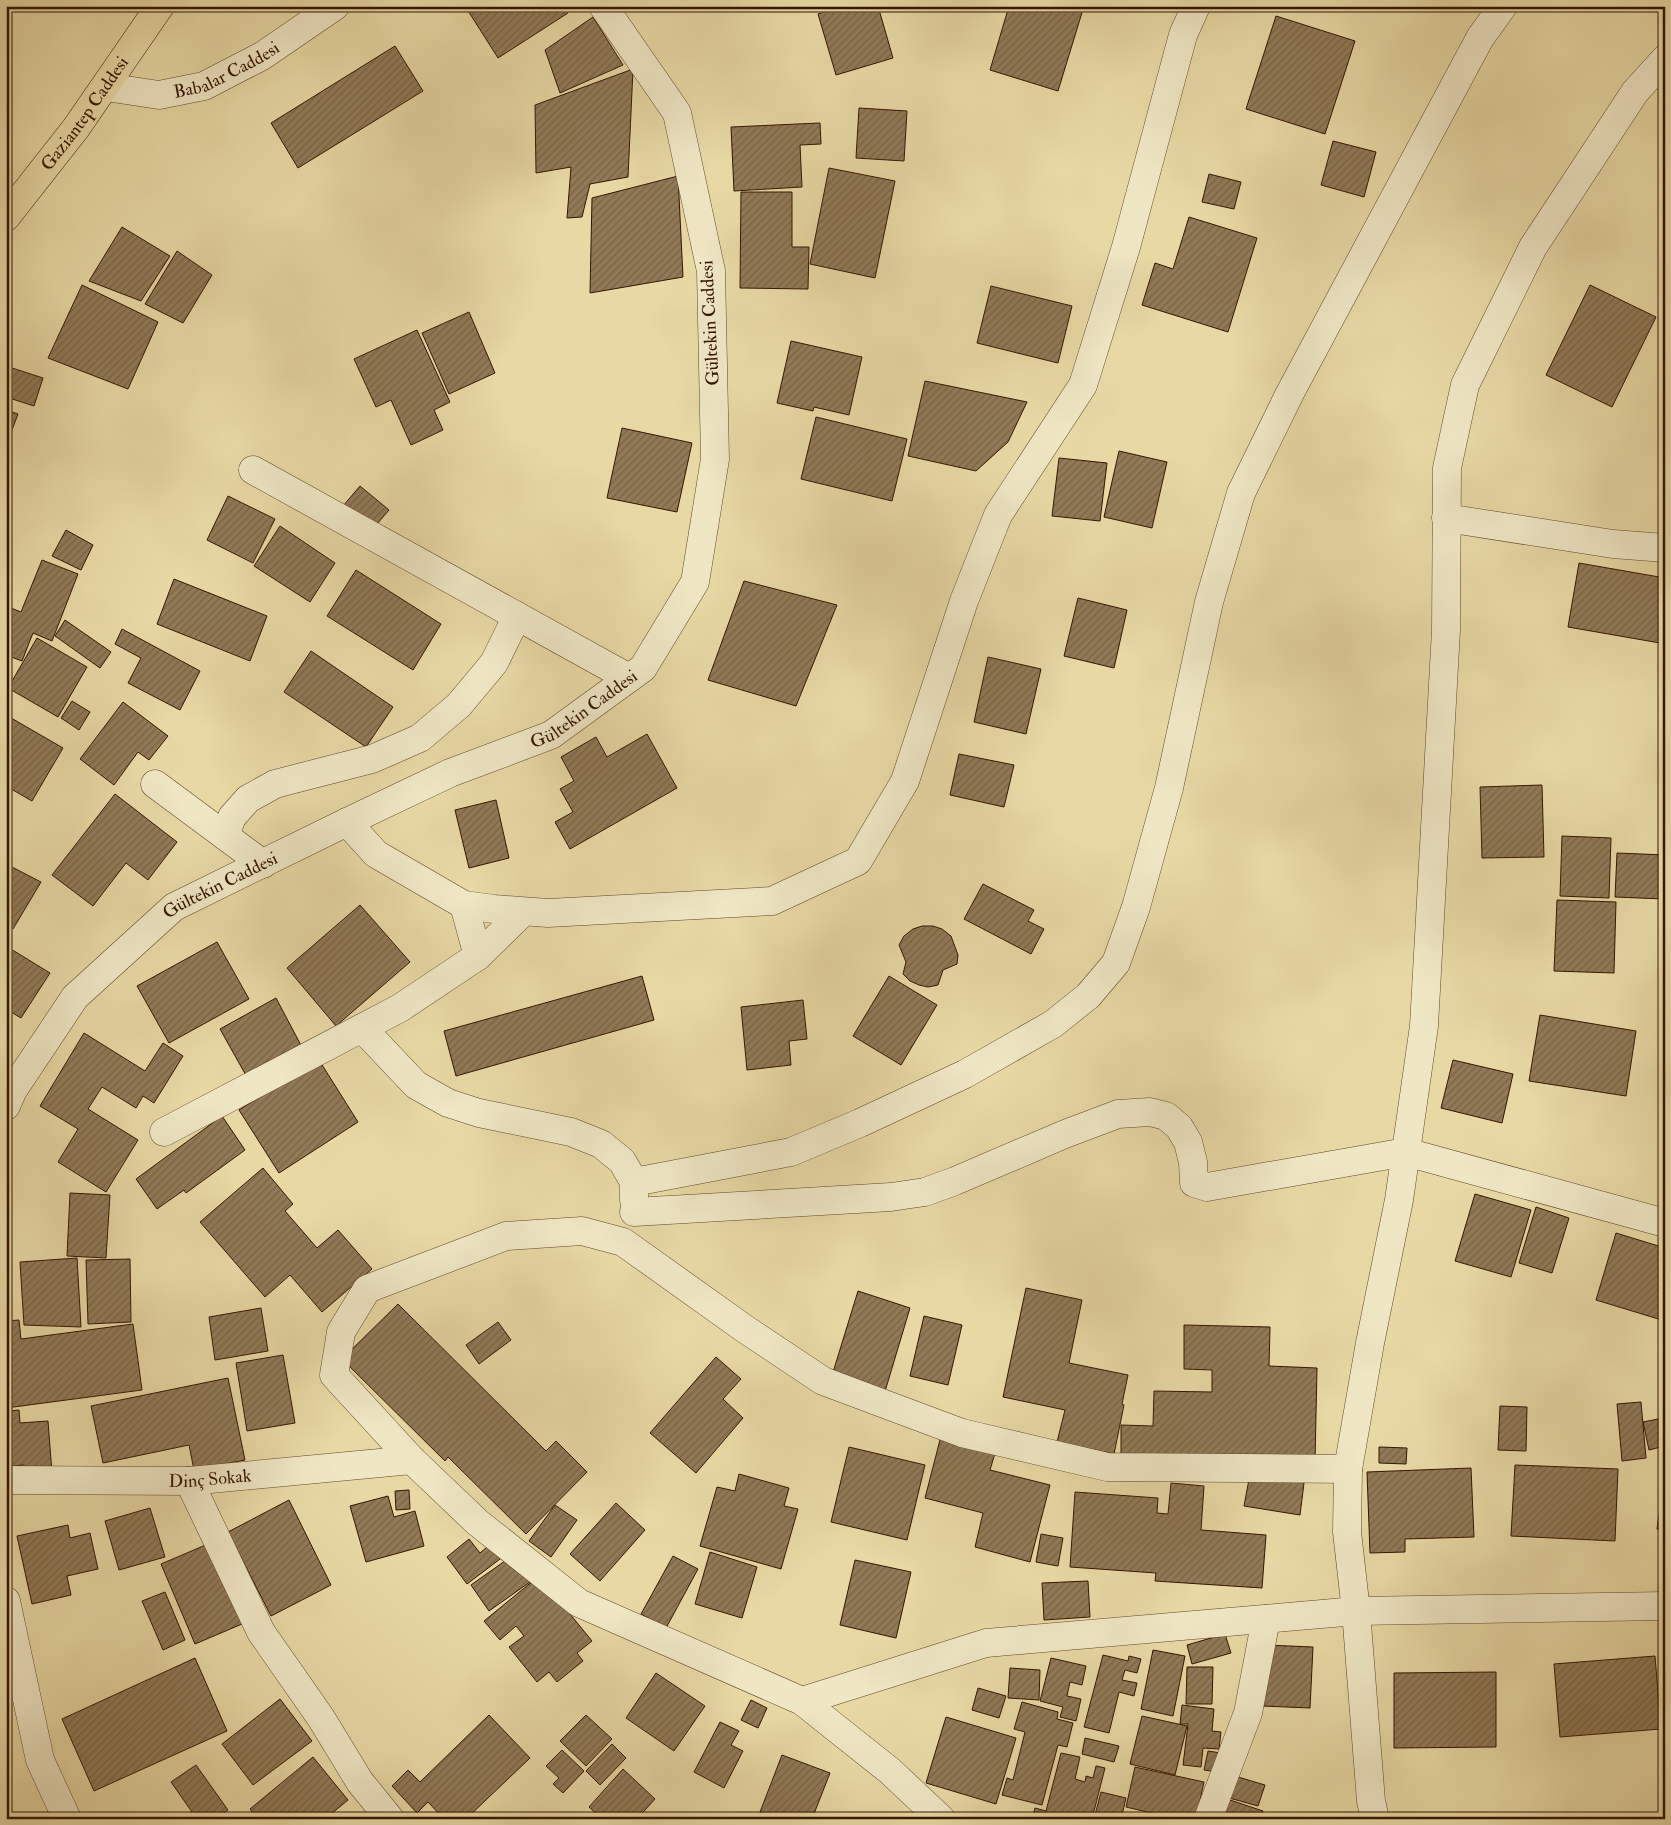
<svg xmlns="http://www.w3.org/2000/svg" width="1671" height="1825" viewBox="0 0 1671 1825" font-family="'IM FELL Double Pica',serif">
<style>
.building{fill:url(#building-hatch);stroke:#341503}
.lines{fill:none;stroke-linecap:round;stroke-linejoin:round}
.minor-casing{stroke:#61462b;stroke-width:29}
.major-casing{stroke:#341503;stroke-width:29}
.minor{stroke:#efe6c4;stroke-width:28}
.major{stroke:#e7d8a4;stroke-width:28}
.labels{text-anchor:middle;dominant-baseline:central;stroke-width:4.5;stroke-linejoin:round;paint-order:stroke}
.street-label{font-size:18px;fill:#341503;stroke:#efe6c4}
</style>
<defs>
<pattern id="building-hatch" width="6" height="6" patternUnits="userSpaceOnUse" patternTransform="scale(1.25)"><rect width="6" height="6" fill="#917a57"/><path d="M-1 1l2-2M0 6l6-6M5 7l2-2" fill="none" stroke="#776346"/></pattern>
</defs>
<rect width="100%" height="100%" fill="#e7d8a4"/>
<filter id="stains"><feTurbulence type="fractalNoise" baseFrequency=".004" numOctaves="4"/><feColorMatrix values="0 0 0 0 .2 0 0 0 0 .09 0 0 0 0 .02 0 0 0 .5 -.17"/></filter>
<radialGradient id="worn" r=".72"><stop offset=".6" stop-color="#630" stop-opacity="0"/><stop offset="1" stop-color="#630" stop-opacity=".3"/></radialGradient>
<g class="building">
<polygon points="465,6 564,6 568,13 498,58"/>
<polygon points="842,6 878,6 893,58 836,75 818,14"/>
<polygon points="1009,6 1084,6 1058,91 990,70"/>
<polygon points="1276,16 1355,41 1325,134 1246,109"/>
<polygon points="593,17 623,65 560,93 545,50"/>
<polygon points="395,46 423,91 298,168 271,123"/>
<polygon points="633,69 628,177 590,184 582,217 567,218 571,167 536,173 535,105"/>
<polygon points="859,108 907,111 904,161 856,158"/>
<polygon points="820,123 821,144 800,145 802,187 734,191 731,127"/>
<polygon points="1333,141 1376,152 1364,197 1321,185"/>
<polygon points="829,168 895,181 875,278 810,264"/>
<polygon points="1209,174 1241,182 1234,209 1202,202"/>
<polygon points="678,176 683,277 590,293 592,198"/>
<polygon points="741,192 792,192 792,247 809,247 808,289 740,288"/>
<polygon points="1189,217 1257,238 1228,332 1142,305 1155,263 1173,269"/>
<polygon points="122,227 170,256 141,301 89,281"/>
<polygon points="177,251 212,275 183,323 145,304"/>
<polygon points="82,285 158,322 128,389 48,358"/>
<polygon points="1590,285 1656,317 1612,407 1546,375"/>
<polygon points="991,286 1072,306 1058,363 977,343"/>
<polygon points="469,312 495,373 449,394 422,333"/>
<polygon points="417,330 450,402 434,410 443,430 411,445 391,400 376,407 354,359"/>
<polygon points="791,341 862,357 849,415 814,407 813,411 777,403"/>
<polygon points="6,366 43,378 34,406 6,397"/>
<polygon points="925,381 1027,402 1008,442 976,471 908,456"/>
<polygon points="6,410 18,414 6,446"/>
<polygon points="816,417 907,439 892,501 801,479"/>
<polygon points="622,428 692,443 677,512 607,498"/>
<polygon points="1119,451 1167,462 1152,528 1104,517"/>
<polygon points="1059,458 1107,463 1100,521 1052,516"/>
<polygon points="360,486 389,510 371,531 343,506"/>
<polygon points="228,496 275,519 253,563 207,540"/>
<polygon points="280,526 335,563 310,602 254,566"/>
<polygon points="66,530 93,545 81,570 52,556"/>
<polygon points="42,560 78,574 52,641 33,633 22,661 6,655 6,619 11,608 21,612"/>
<polygon points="1579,563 1665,578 1665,616 1660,643 1568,627"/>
<polygon points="356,570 441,624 413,670 327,616"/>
<polygon points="174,579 267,616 250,661 157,624"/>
<polygon points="744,581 837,605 796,706 708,680"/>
<polygon points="1078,598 1127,610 1114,668 1064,656"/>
<polygon points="65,620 111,652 100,668 55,636"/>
<polygon points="122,629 200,671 180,710 128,683 141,658 115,644"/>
<polygon points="37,638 87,667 58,717 8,688"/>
<polygon points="311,651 393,707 366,747 284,692"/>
<polygon points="988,657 1041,669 1026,734 974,722"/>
<polygon points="72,701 90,712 79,730 61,718"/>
<polygon points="123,702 168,736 149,760 138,752 114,785 80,759"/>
<polygon points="6,715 63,748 32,801 6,786"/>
<polygon points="647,734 677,788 570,849 555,822 573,812 560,789 574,781 561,757 596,737 607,757"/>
<polygon points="959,754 1014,765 1004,807 950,795"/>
<polygon points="1542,785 1544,857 1482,858 1480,787"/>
<polygon points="115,794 177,842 148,880 126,863 93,906 52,875"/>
<polygon points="496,800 509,858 469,868 455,810"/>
<polygon points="1562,836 1611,838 1609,898 1560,896"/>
<polygon points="1617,853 1665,855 1664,899 1615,897"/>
<polygon points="10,866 41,882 13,929 6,925 6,873"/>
<polygon points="983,884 1034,910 1028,921 1044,929 1031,954 964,919"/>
<polygon points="1557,900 1616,902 1614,973 1554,971"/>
<polygon points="360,905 410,962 336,1026 287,968"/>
<polygon points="922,926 933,926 942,929 951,936 958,955 957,964 943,970 938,985 928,987 919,985 910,981 903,974 906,962 899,945 904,936 913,929"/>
<polygon points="217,942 249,999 169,1043 137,986"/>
<polygon points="6,946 50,973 21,1018 6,1009"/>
<polygon points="642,976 654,1020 456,1076 444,1031"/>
<polygon points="889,976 937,1005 901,1065 853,1036"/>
<polygon points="276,998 303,1049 248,1079 220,1029"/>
<polygon points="803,1000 807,1039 789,1041 791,1065 747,1070 741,1007"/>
<polygon points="1540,1015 1636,1031 1626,1096 1529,1081"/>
<polygon points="84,1033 145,1071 163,1043 183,1056 154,1103 143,1096 136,1108 102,1087 88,1109 138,1140 106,1192 58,1162 78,1129 40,1106"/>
<polygon points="319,1060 358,1122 279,1173 239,1110"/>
<polygon points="1453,1060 1513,1074 1502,1123 1441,1108"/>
<polygon points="222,1116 245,1150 186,1193 184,1190 157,1209 136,1179"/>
<polygon points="263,1168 293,1204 285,1211 317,1248 338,1230 372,1269 322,1312 290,1275 265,1297 200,1222"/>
<polygon points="70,1193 110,1195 106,1258 67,1256"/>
<polygon points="1475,1194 1531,1210 1511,1277 1455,1261"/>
<polygon points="1536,1207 1569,1218 1552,1273 1519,1263"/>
<polygon points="1616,1233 1665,1248 1665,1321 1596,1300"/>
<polygon points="77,1258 81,1327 24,1325 20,1262"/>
<polygon points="130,1259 131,1322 88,1324 86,1260"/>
<polygon points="1026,1288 1082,1300 1069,1363 1128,1375 1122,1404 1124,1405 1114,1454 1057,1442 1065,1410 1003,1397"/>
<polygon points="858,1291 910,1308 883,1398 830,1382"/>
<polygon points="398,1304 546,1451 556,1441 587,1472 526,1534 448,1457 445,1461 342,1359"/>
<polygon points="261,1308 268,1351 215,1360 209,1317"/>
<polygon points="924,1316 962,1325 948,1385 910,1376"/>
<polygon points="19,1320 21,1339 133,1324 142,1390 6,1408 6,1321"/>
<polygon points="498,1322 511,1340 479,1364 466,1345"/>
<polygon points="1184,1325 1270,1327 1269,1366 1317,1368 1315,1461 1121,1457 1121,1425 1153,1426 1154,1391 1212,1392 1212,1370 1184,1369"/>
<polygon points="283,1355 295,1423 247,1431 236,1363"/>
<polygon points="716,1357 741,1379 723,1399 743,1418 696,1473 650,1433"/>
<polygon points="228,1378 245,1460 194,1470 189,1445 103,1463 91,1406"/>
<polygon points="1641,1402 1646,1458 1622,1461 1617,1404"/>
<polygon points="1500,1406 1527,1407 1526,1451 1498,1450"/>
<polygon points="19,1410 20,1423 48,1421 52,1473 25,1475 24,1465 6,1467 6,1411"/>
<polygon points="1663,1418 1665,1446 1649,1450 1643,1422"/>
<polygon points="941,1436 996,1450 990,1470 1050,1485 1030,1562 975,1547 983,1513 925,1498"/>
<polygon points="849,1447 925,1465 907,1540 831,1522"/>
<polygon points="1379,1447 1407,1448 1406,1464 1379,1463"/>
<polygon points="1515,1465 1618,1469 1615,1541 1511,1536"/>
<polygon points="1471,1468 1474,1537 1405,1539 1405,1552 1370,1553 1367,1472"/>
<polygon points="1665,1473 1665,1530 1657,1529"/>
<polygon points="739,1474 789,1488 784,1506 798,1509 781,1569 700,1546 717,1487 735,1491"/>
<polygon points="1250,1474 1304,1483 1300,1515 1244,1506"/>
<polygon points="1171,1483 1204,1486 1201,1530 1266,1535 1262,1588 1155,1581 1156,1573 1070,1567 1075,1492 1158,1498 1157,1513 1168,1514"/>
<polygon points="409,1490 410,1509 396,1510 395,1491"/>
<polygon points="388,1496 394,1517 415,1511 424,1546 366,1562 350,1506"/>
<polygon points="289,1500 331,1585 271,1616 228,1532"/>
<polygon points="616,1503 645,1530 600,1581 570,1554"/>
<polygon points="555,1505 577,1520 551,1557 529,1541"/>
<polygon points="150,1508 165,1557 119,1570 105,1521"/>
<polygon points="68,1525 70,1538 90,1533 98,1569 67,1576 71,1595 32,1604 17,1536"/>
<polygon points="1041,1534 1063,1538 1058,1566 1036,1562"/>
<polygon points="469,1539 480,1553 493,1542 504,1556 467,1584 447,1557"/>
<polygon points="208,1544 242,1624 195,1644 161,1564"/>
<polygon points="710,1552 757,1567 742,1618 695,1604"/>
<polygon points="512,1556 530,1582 489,1611 471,1585"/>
<polygon points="673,1556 698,1569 666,1628 641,1614"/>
<polygon points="855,1560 911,1572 896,1638 840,1625"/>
<polygon points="539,1576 592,1641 577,1653 583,1661 557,1682 549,1672 537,1682 509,1647 524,1636 516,1626 500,1640 484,1621"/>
<polygon points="1088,1581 1090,1617 1044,1620 1042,1583"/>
<polygon points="165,1592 185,1640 163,1650 142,1601"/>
<polygon points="1225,1634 1231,1653 1192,1664 1187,1645"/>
<polygon points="1265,1645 1313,1647 1310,1708 1262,1706"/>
<polygon points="1153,1650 1185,1656 1173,1716 1141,1709"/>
<polygon points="1103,1655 1128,1661 1129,1656 1141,1659 1137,1673 1125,1670 1122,1680 1137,1683 1134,1696 1119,1692 1109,1733 1084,1727"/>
<polygon points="1655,1656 1661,1729 1560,1737 1554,1664"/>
<polygon points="195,1658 227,1731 94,1791 62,1719"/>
<polygon points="1051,1658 1086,1666 1082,1685 1070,1682 1067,1696 1081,1699 1076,1721 1060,1717 1063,1707 1040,1701"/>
<polygon points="1187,1667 1213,1667 1212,1704 1186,1704"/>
<polygon points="1010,1668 1040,1670 1039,1700 1008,1698"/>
<polygon points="1496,1672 1496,1747 1394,1748 1394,1673"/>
<polygon points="656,1673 705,1706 674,1751 626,1718"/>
<polygon points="978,1688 1006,1696 999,1718 972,1710"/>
<polygon points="280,1699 312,1741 253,1785 222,1744"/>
<polygon points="751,1700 767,1708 758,1728 741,1720"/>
<polygon points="1022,1702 1058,1712 1057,1719 1073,1723 1067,1747 1058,1745 1042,1805 1002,1795 1007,1778 1013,1780 1025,1732 1014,1729"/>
<polygon points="1182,1705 1214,1709 1212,1731 1221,1732 1219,1749 1203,1748 1201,1767 1183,1765 1188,1724 1180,1724"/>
<polygon points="489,1715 530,1758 466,1819 444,1819 428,1802 417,1813 392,1786 408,1770 420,1782"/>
<polygon points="586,1715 612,1739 586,1766 560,1741"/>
<polygon points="1142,1716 1187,1726 1175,1775 1130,1764"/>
<polygon points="946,1717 1016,1738 996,1804 926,1783"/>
<polygon points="720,1722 739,1731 731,1745 743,1751 724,1788 694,1772"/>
<polygon points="1085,1738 1119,1746 1114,1762 1082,1754"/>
<polygon points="612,1744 626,1758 600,1785 586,1771"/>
<polygon points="562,1750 584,1771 563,1793 553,1784 559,1778 546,1766"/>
<polygon points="1208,1751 1221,1753 1218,1772 1204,1770"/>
<polygon points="1061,1753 1080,1757 1075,1779 1085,1782 1086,1776 1093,1778 1096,1766 1105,1768 1092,1819 1032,1819 1035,1808 1046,1811"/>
<polygon points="782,1755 830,1773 812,1819 777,1819 760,1812"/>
<polygon points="313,1757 348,1800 325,1819 258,1819 250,1809"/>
<polygon points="196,1765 228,1810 215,1819 182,1819 192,1812 171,1782"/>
<polygon points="1135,1767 1204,1782 1196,1819 1177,1819 1126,1807"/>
<polygon points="623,1769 655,1799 637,1819 602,1819 589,1807"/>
<polygon points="1228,1774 1265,1785 1258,1806 1222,1796"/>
<polygon points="1101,1792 1126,1798 1121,1819 1094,1819"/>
<polygon points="6,1793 9,1793 11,1819 6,1819"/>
<polygon points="1221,1797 1263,1811 1260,1819 1214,1819"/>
</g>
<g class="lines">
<defs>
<g id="minor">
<path id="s1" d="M106,87L159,95L204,86L262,56L335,6"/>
<polyline points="253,470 629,678"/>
<polyline points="1446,518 1613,544 1665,548"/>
<polyline points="155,784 263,864"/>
<polyline points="347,822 376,854 464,905 494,909 548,913 772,901 858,861 905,781 964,601 998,515 1083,385 1126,247 1183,35 1196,6"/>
<polyline points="225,836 232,817 248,799 275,784 372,759 420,738 459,705 494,663 517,616"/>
<polyline points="464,905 478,956"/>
<polyline points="362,1028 416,1085 448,1103 479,1113 571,1132 601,1144 622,1161 634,1182 634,1200"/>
<path id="s2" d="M6,1106L13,1090L75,997L174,907L347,822L450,773L551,735L643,668L695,582L715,459L711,271L677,113L603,6"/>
<polyline points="164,1132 400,1008 478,956 523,912"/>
<polyline points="634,1182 791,1152 860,1123 965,1074 1053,1024 1088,996 1116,963 1136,907 1169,788 1209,602 1241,493 1290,393 1480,38 1503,6"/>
<polyline points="634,1212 891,1197 925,1192 955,1181 1065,1134 1118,1114 1150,1112 1166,1116 1179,1127 1188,1142 1193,1162 1194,1183 1207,1187 1406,1152 1665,1223"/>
<path id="s3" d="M6,1480L189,1481L412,1460"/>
<polyline points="189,1481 261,1632 321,1718 360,1782 390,1819"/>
<polyline points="6,1601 40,1760 67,1819"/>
<polyline points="802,1701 986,1643 1356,1611 1665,1606"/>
<polyline points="941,1819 890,1771 802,1701 579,1603 477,1522 412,1460 334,1375 341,1332 367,1289 506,1236 582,1231 623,1242 745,1329 823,1381 962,1433 1107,1467 1348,1469"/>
<polyline points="1208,1819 1248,1713 1266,1619"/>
<polyline points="1375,1819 1371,1801 1356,1611 1347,1532 1348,1469 1370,1343 1399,1200 1424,1026 1446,630 1447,468 1465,385 1533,247 1635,92 1665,59"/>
</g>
<g id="major">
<path id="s4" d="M6,217L76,128L160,6"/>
</g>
</defs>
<use href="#minor" class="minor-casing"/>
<use href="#major" class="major-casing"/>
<use href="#minor" class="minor"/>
<use href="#major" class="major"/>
</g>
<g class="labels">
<g class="street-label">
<text stroke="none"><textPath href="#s1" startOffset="126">Babalar Caddesi</textPath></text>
<text stroke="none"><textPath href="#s4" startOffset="130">Gaziantep Caddesi</textPath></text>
<text transform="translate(710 323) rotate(-93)">Gültekin Caddesi</text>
<text stroke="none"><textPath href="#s2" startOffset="719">Gültekin Caddesi</textPath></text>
<text stroke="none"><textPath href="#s2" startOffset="314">Gültekin Caddesi</textPath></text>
<text stroke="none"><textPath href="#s3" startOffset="204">Dinç Sokak</textPath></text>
</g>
</g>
<rect width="1671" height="1825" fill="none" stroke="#e7d8a4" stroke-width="25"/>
<rect x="8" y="8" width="1656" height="1810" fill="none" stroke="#341503" stroke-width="2.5"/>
<rect x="12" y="12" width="1646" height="1800" fill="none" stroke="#341503"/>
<rect width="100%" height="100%" filter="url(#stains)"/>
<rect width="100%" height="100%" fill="url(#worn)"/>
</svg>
